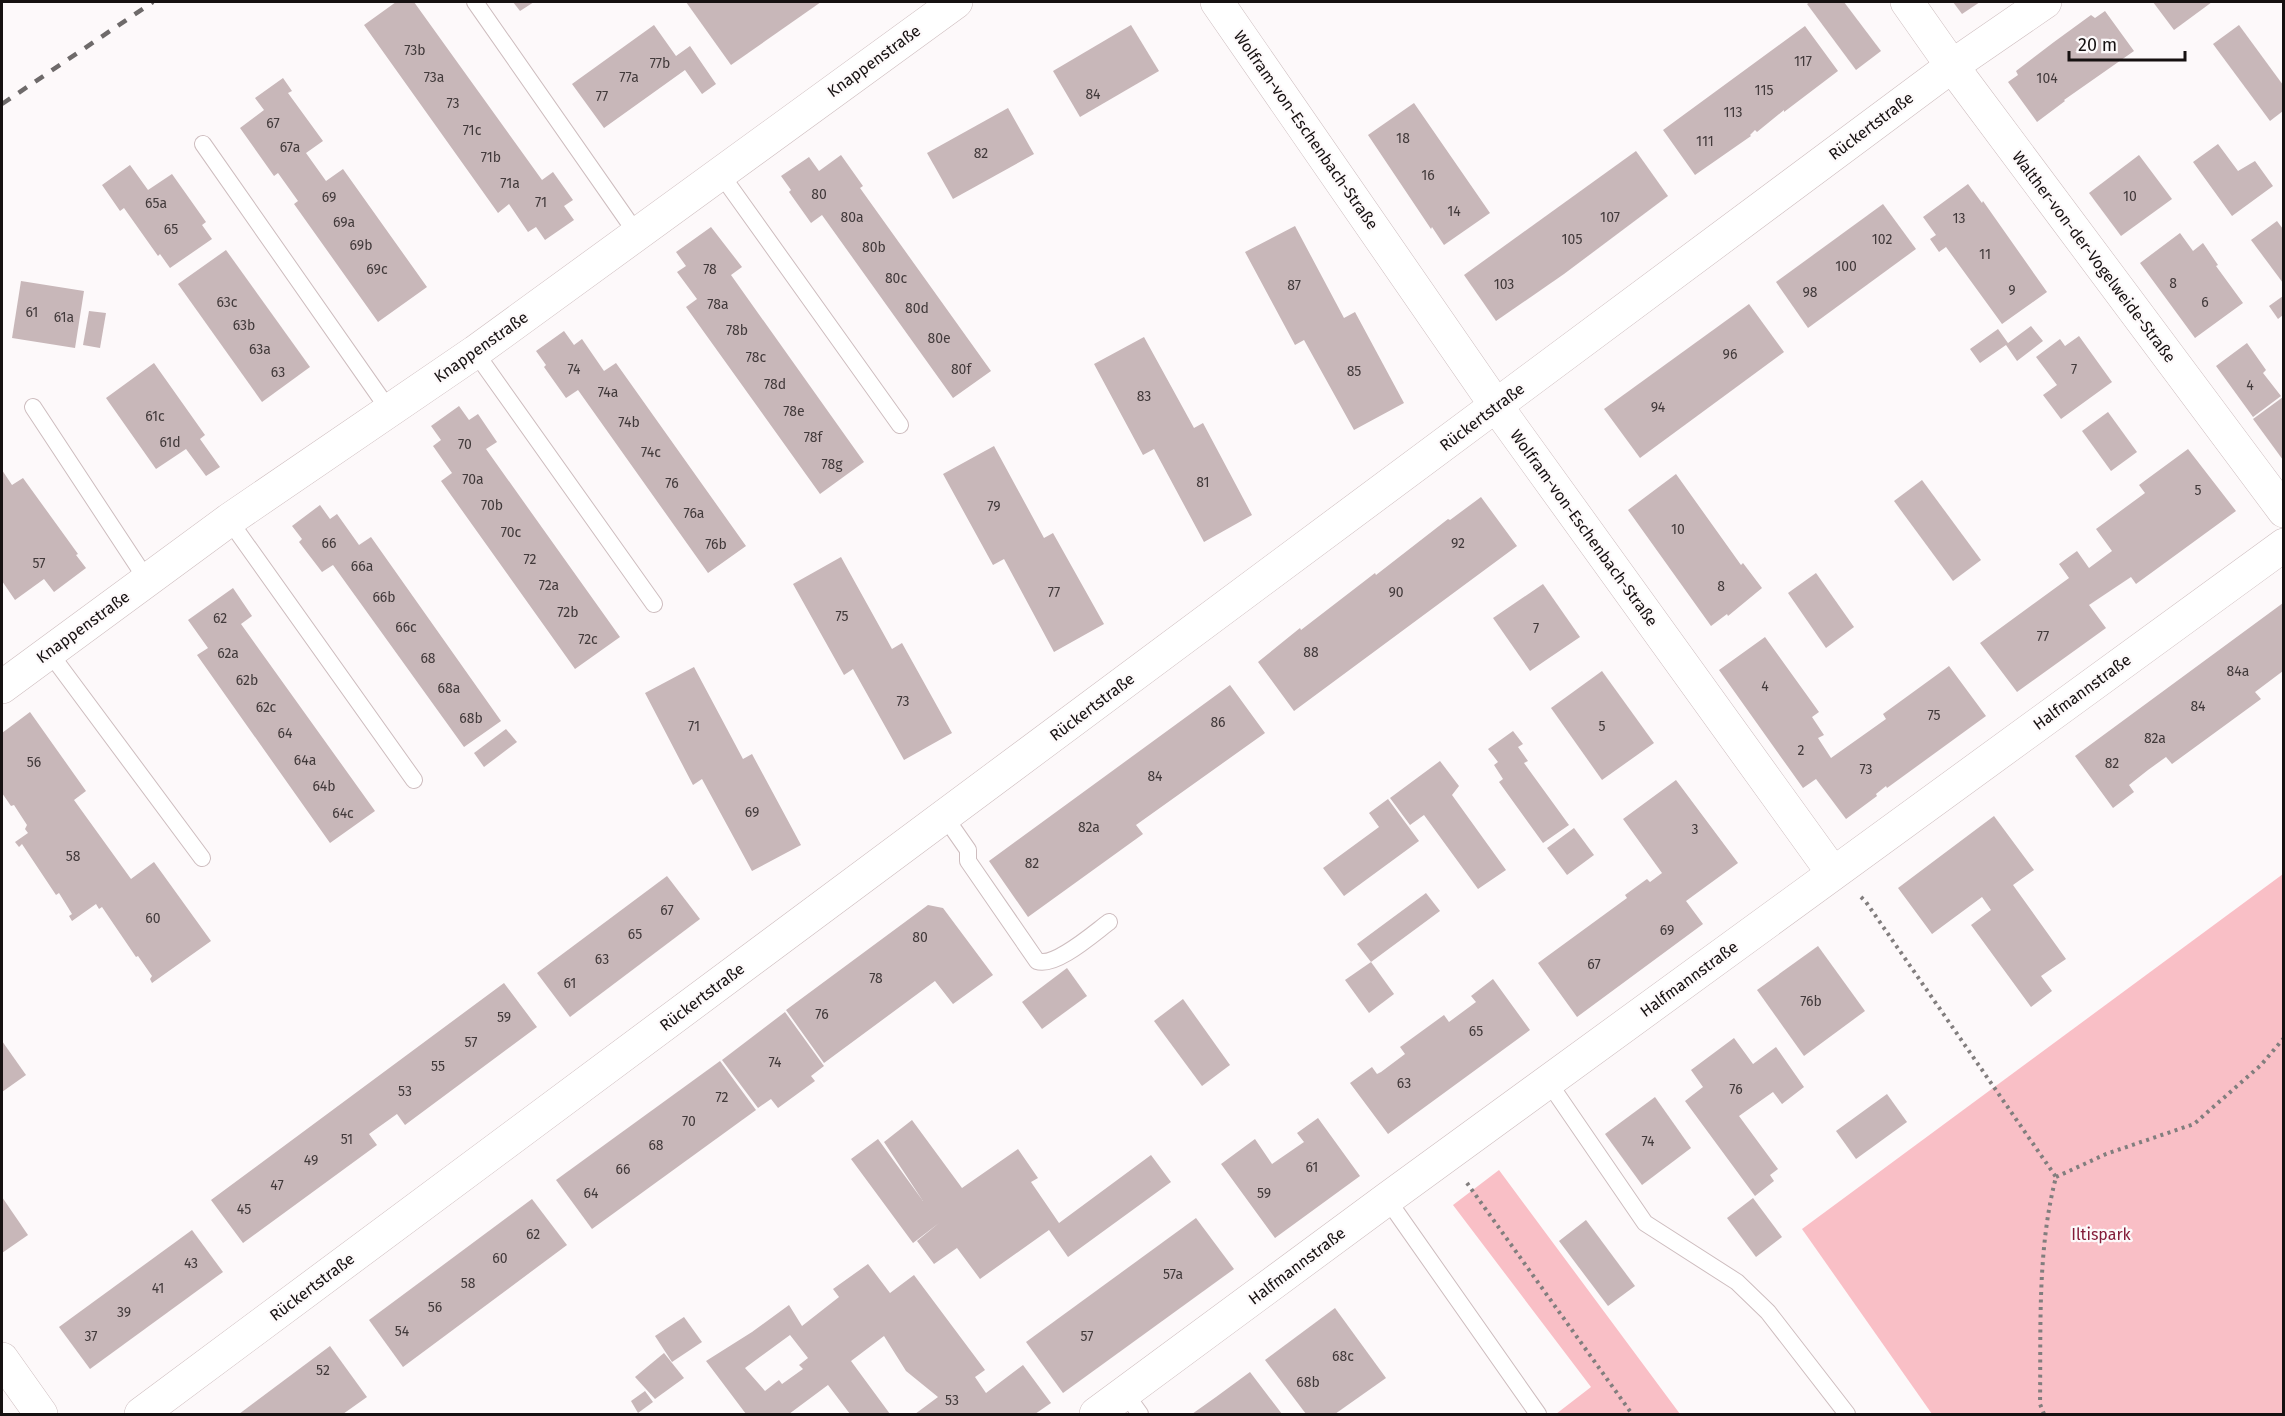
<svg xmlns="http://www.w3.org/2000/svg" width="2285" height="1416" viewBox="0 0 2285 1416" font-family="'Fira Sans',sans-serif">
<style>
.green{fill:#f9bfc6}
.building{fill:#c8b7b9;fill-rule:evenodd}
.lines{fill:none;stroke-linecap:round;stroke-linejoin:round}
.lane-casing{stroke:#cebdbf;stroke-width:18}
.street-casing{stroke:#cebdbf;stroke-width:34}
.path{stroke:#827e7e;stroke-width:4;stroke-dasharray:3 4.5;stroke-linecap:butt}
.lane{stroke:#fff;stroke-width:16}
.street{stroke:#fff;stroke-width:33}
.rail{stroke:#6e6a6a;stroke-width:4.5;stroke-dasharray:10 10;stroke-linecap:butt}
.labels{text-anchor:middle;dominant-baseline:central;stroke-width:4.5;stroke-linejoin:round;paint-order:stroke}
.number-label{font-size:14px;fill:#423a3b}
.street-label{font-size:16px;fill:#161111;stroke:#fdf9fa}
.park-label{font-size:16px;fill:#831b38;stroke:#fdf9fa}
</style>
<rect width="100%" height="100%" fill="#fdf9fa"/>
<g class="green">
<polygon points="2283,874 2283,1414 1932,1414 1802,1229"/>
<polygon points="1499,1170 1680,1414 1556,1414 1591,1387 1453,1205"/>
</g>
<g class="building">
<polygon points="396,2 414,2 542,180 553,172 573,200 564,206 574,220 545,240 536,227 528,232 509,204 498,213 364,25"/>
<polygon points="513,2 534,2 520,11"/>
<polygon points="686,2 821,2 731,65"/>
<polygon points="1810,2 1844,2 1881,51 1856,70 1807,4"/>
<polygon points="1953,2 1980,2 1962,14"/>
<polygon points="2153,2 2212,2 2174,30"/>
<polygon points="2105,11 2134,51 2064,100 2065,101 2037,122 2008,82 2018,75 2016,71 2054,42 2091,15 2095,18"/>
<polygon points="654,25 676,56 690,46 716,84 702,94 685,70 604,128 572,84"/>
<polygon points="1131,25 1159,71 1080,117 1053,71"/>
<polygon points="2239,25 2283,85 2283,111 2270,121 2213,44"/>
<polygon points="1805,26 1838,71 1784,112 1784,110 1757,132 1755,130 1750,135 1751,136 1695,175 1663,130"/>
<polygon points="283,78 292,91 288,93 323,141 306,153 326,181 343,169 427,287 378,322 294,204 298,201 278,173 274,176 240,128 264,110 255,98"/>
<polygon points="1414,103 1490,213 1444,245 1432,227 1431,229 1368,135"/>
<polygon points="1008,108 1034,154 953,199 927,153"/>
<polygon points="2218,144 2238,171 2255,161 2273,186 2232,216 2193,162"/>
<polygon points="1636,151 1668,196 1564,274 1496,321 1464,275"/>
<polygon points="841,155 863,186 860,188 991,371 953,398 822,215 811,223 789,192 791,190 781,176 809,157 819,171"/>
<polygon points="2139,155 2172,199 2121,236 2089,193"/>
<polygon points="130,165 148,190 172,174 206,222 202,225 212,239 170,268 160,254 158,256 124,208 120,211 102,185"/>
<polygon points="1968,184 1982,203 1983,201 2047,292 2002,324 1946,247 1939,252 1930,239 1936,235 1923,217"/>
<polygon points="1883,204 1916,249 1808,328 1776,282"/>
<polygon points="2277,221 2283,229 2283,283 2251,240"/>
<polygon points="1295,226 1344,318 1355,312 1404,403 1354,430 1304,340 1295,345 1245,252"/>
<polygon points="711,227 742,267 731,275 864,462 820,494 686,307 697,299 677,272 686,266 676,252"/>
<polygon points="2180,233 2193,251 2203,243 2218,265 2216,266 2243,303 2195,338 2140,263"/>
<polygon points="226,250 310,367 262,402 178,284"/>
<polygon points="21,281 84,291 75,348 12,338"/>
<polygon points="2283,296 2283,315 2278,319 2269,306"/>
<polygon points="1749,304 1784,352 1640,458 1604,409"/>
<polygon points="89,311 106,313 100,348 83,345"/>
<polygon points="2031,326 2043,341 2017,361 2006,345 1980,363 1970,349 1998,329 2008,343"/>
<polygon points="564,331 574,345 582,339 604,371 616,363 746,546 708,573 578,390 566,398 544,367 546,365 536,351"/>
<polygon points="2079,336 2112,382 2061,419 2043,395 2057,385 2036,357 2060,339 2065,346"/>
<polygon points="1144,337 1194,428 1203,423 1252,515 1204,542 1154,449 1143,455 1094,364"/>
<polygon points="2247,343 2266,370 2263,373 2281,396 2253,417 2216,366"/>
<polygon points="154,363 205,435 200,439 220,467 206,476 186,449 156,469 106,398"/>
<polygon points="2283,397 2283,460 2253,419"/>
<polygon points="459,406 469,420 478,414 497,442 486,449 620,637 575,669 441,481 452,473 433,446 441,440 431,426"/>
<polygon points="2108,412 2137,452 2111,471 2082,431"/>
<polygon points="994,446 1044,538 1053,533 1104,624 1054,652 1004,559 993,565 943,474"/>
<polygon points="2188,449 2236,511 2136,584 2131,577 2089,605 2106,628 2017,692 1980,643 2069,578 2059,564 2077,551 2089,568 2112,551 2096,529 2145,493 2139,485"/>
<polygon points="2,470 12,485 23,478 78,554 76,555 86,568 54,592 44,579 15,600 2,581"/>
<polygon points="1676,474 1741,565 1743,563 1762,588 1728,616 1727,614 1711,626 1628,510"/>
<polygon points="1922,480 1981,560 1953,581 1894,501"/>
<polygon points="1481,497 1517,546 1294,711 1258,662 1300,628 1301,630 1375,573 1376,575 1448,519 1450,520"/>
<polygon points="320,505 330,519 337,514 359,545 371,537 501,721 464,747 333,565 322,572 299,542 302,539 292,526"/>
<polygon points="841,557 892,649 902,643 952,733 904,760 853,669 844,675 793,584"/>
<polygon points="1816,573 1854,627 1826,648 1788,593"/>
<polygon points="1543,584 1580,637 1530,671 1493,618"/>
<polygon points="233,588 252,616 241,624 375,811 330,843 197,655 208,648 188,620"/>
<polygon points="2283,603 2283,671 2255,692 2261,699 2172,764 2166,757 2148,770 2129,785 2134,792 2113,808 2075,756"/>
<polygon points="1765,637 1819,712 1812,717 1824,735 1818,738 1831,758 1886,719 1883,714 1949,666 1986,716 1887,788 1886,786 1876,794 1877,796 1846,819 1816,779 1803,788 1719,670"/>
<polygon points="694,667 743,759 752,754 801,845 752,871 702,779 693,785 645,693"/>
<polygon points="1602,671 1654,743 1602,780 1551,708"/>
<polygon points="1230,685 1265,733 1136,825 1143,834 1028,917 989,861"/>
<polygon points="30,712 86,791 74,800 131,879 154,862 211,941 152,983 150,979 152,976 138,956 136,957 102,907 99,909 96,904 72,921 69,916 72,914 59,893 56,895 22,844 19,847 15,842 28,833 25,829 27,825 14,805 11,806 2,793 2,733"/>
<polygon points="506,729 517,742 484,767 474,753"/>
<polygon points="1513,731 1523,744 1518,747 1528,761 1524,763 1569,825 1543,843 1499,782 1503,779 1494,765 1498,762 1488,749"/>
<polygon points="1440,761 1459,786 1452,795 1506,870 1478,889 1424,815 1410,825 1390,798"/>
<polygon points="1676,780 1738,863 1686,901 1703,924 1577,1017 1538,963 1627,898 1625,895 1647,879 1650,882 1662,873 1623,819"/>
<polygon points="1388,799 1419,841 1344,896 1323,868 1379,827 1369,813"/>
<polygon points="1994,816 2034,870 2013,885 2066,959 2041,976 2052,991 2031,1007 1971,925 1991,910 1982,897 1932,934 1898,888"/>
<polygon points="1574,828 1594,855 1567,875 1547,848"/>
<polygon points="667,876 700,919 570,1017 537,973"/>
<polygon points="1426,893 1440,911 1371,962 1357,944"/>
<polygon points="928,905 943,908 993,975 953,1004 935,981 824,1063 786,1010"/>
<polygon points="1818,946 1865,1011 1804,1056 1757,990"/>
<polygon points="1371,962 1394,994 1369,1013 1345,980"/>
<polygon points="1067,968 1087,996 1042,1029 1022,1002"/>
<polygon points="1493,979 1530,1030 1388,1134 1350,1083 1372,1067 1377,1074 1381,1072 1405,1054 1400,1047 1444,1015 1449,1022 1476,1002 1471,996"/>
<polygon points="504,983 537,1027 405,1125 397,1114 369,1134 377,1145 243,1243 211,1200"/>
<polygon points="1183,999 1230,1065 1202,1086 1154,1021"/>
<polygon points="785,1012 824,1066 811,1076 815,1081 778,1108 771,1099 758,1108 722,1060"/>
<polygon points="1734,1038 1753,1064 1776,1047 1804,1087 1782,1104 1773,1092 1739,1116 1778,1169 1770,1175 1774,1181 1755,1196 1685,1101 1703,1087 1691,1070"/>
<polygon points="2,1041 26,1075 2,1092"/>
<polygon points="720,1061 756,1110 592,1229 556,1180"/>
<polygon points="1887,1094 1907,1122 1856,1159 1836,1131"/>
<polygon points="1655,1097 1691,1148 1642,1185 1605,1134"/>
<polygon points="1318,1118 1360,1176 1275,1238 1221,1164 1255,1139 1272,1164 1304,1142 1297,1133"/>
<polygon points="912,1120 962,1188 1018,1149 1038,1178 1031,1182 1059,1223 1151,1155 1171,1182 1068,1257 1049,1230 980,1279 957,1248 934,1264 917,1241 939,1223 913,1243 851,1159 878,1139 923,1201 884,1142"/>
<polygon points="2,1197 28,1235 2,1253"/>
<polygon points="1753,1198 1782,1237 1756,1257 1727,1218"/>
<polygon points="532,1199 567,1245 403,1367 369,1320"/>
<polygon points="1196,1218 1234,1269 1063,1393 1026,1342"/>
<polygon points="1586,1220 1635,1286 1608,1306 1559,1241"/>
<polygon points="192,1230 223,1272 90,1369 59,1327"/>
<path d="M868,1264L890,1293L914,1275L985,1370L975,1377L986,1393L1023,1365L1051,1403L1035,1414H915L938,1397L906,1371L884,1336L851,1361L890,1414H850L828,1385L789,1414H746L706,1361L752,1332L789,1305L802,1326L839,1297L833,1289ZM790,1335L808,1358L799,1365L803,1369L782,1384L779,1380L765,1391L745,1368Z"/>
<polygon points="1335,1308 1386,1378 1335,1414 1306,1414 1265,1360"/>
<polygon points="684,1317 702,1342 672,1362 655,1336"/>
<polygon points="330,1346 367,1397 343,1414 239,1414"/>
<polygon points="664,1353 684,1378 655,1399 635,1377"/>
<polygon points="1250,1372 1282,1414 1192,1414 1216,1397"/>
<polygon points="645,1391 653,1402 638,1413 631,1401"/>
</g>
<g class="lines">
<defs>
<g id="lane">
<polyline points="475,2 637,234"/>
<polyline points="203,144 389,410"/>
<polyline points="720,173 900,425"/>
<polyline points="475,352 654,604"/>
<polyline points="33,407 147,580"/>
<polyline points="229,520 414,780"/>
<polyline points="49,652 202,858"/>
<path d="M945,817L968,850V861L1037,961C1055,968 1094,933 1109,922"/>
<polyline points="1549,1083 1645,1223 1737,1282 1768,1312 1847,1414"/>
<polyline points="1387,1199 1538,1414"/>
<polyline points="1125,1393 1140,1414"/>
</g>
<g id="street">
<polyline points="1217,2 1497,407 1833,873"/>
<polyline points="1907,2 1952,66 2284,511"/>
<polyline points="2,687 229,520 475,352 956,2"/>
<polyline points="2,1359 41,1414"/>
<polyline points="141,1414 1952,66 2045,2"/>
<polyline points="1096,1414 1387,1199 2284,545"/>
</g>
</defs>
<use href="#lane" class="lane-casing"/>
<use href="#street" class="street-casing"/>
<g class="path">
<path d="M1861,897L1866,902L2056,1177C2037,1250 2041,1329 2040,1404L2044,1414"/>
<polyline points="2056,1177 2106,1154 2194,1124 2261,1065 2284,1038"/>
<polyline points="1467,1183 1632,1414"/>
</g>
<use href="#lane" class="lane"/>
<use href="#street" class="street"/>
<polyline class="rail" points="2,104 153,2"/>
</g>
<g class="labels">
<g class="number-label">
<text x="415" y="50">73b</text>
<text x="1803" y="61">117</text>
<text x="660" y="63">77b</text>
<text x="434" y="77">73a</text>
<text x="629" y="77">77a</text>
<text x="2047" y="78">104</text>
<text x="1764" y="90">115</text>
<text x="1093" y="94">84</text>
<text x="602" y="96">77</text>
<text x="453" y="103">73</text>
<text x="1733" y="112">113</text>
<text x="273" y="123">67</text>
<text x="472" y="130">71c</text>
<text x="1403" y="138">18</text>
<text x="1705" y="141">111</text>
<text x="290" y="147">67a</text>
<text x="981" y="153">82</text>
<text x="491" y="157">71b</text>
<text x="1428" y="175">16</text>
<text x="510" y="183">71a</text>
<text x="819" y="194">80</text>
<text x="2130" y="196">10</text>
<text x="329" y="197">69</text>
<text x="541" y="202">71</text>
<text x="156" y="203">65a</text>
<text x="1454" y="211">14</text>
<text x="852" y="217">80a</text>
<text x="1610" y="217">107</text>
<text x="1959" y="218">13</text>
<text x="344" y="222">69a</text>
<text x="171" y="229">65</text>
<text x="1572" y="239">105</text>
<text x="1882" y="239">102</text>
<text x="361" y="245">69b</text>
<text x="874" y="247">80b</text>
<text x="1985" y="254">11</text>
<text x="1846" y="266">100</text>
<text x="377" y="269">69c</text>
<text x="710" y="269">78</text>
<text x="896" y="278">80c</text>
<text x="2173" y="283">8</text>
<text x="1504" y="284">103</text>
<text x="1294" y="285">87</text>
<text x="2012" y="290">9</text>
<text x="1810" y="292">98</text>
<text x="227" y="302">63c</text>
<text x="2205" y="302">6</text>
<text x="718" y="304">78a</text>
<text x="917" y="308">80d</text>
<text x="32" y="312">61</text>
<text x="64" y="317">61a</text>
<text x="244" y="325">63b</text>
<text x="737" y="330">78b</text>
<text x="939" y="338">80e</text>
<text x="260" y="349">63a</text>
<text x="1730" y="354">96</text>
<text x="756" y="357">78c</text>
<text x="574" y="369">74</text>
<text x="961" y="369">80f</text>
<text x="2074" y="369">7</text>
<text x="1354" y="371">85</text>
<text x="278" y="372">63</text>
<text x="775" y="384">78d</text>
<text x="2250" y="385">4</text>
<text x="608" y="392">74a</text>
<text x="1144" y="396">83</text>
<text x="1658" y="407">94</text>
<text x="794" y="411">78e</text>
<text x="155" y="416">61c</text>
<text x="629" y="422">74b</text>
<text x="813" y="437">78f</text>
<text x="170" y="442">61d</text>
<text x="465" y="444">70</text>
<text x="651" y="452">74c</text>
<text x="832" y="464">78g</text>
<text x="473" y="479">70a</text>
<text x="1203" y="482">81</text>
<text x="672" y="483">76</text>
<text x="2198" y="490">5</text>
<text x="492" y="505">70b</text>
<text x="994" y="506">79</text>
<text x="694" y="513">76a</text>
<text x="1678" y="529">10</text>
<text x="511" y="532">70c</text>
<text x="329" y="543">66</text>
<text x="1458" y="543">92</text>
<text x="716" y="544">76b</text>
<text x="530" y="559">72</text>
<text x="39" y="563">57</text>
<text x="362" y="566">66a</text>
<text x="549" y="585">72a</text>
<text x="1721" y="586">8</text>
<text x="1054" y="592">77</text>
<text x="1396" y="592">90</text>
<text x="384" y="597">66b</text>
<text x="568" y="612">72b</text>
<text x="842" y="616">75</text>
<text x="220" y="618">62</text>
<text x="406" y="627">66c</text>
<text x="1536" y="628">7</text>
<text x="2043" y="636">77</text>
<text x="588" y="639">72c</text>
<text x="1311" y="652">88</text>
<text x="228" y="653">62a</text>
<text x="428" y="658">68</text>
<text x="2238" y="671">84a</text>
<text x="247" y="680">62b</text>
<text x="1765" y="686">4</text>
<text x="449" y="688">68a</text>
<text x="903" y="701">73</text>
<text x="2198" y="706">84</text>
<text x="266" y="707">62c</text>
<text x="1934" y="715">75</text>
<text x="471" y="718">68b</text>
<text x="1218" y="722">86</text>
<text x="694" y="726">71</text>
<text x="1602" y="726">5</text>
<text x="285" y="733">64</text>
<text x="2155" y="738">82a</text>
<text x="1801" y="750">2</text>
<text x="305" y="760">64a</text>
<text x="34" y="762">56</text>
<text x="2112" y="763">82</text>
<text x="1866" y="769">73</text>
<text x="1155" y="776">84</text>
<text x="324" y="786">64b</text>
<text x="752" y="812">69</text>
<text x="343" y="813">64c</text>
<text x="1089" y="827">82a</text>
<text x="1695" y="829">3</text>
<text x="73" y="856">58</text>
<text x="1032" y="863">82</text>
<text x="667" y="910">67</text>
<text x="153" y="918">60</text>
<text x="1667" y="930">69</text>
<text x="635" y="934">65</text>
<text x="920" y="937">80</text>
<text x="602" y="959">63</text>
<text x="1594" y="964">67</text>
<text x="876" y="978">78</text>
<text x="570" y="983">61</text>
<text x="1811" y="1001">76b</text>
<text x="822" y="1014">76</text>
<text x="504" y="1017">59</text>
<text x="1476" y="1031">65</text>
<text x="471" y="1042">57</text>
<text x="775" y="1062">74</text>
<text x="438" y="1066">55</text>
<text x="1404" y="1083">63</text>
<text x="1736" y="1089">76</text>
<text x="405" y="1091">53</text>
<text x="722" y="1097">72</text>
<text x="689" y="1121">70</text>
<text x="347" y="1139">51</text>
<text x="1648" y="1141">74</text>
<text x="656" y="1145">68</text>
<text x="311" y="1160">49</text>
<text x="1312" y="1167">61</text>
<text x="623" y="1169">66</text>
<text x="277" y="1185">47</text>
<text x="591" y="1193">64</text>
<text x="1264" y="1193">59</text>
<text x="244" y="1209">45</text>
<text x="533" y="1234">62</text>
<text x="500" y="1258">60</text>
<text x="191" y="1263">43</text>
<text x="1173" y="1274">57a</text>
<text x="468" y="1283">58</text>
<text x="158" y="1288">41</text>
<text x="435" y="1307">56</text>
<text x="124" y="1312">39</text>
<text x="402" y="1331">54</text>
<text x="91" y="1336">37</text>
<text x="1087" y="1336">57</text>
<text x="1343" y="1356">68c</text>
<text x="323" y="1370">52</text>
<text x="1308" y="1382">68b</text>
<text x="952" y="1400">53</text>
</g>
<g class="street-label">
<text transform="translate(874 61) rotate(-36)">Knappenstraße</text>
<text transform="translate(1871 126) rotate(-37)">Rückertstraße</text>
<text transform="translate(1306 130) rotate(55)">Wolfram-von-Eschenbach-Straße</text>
<text transform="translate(2094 257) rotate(53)">Walther-von-der-Vogelweide-Straße</text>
<text transform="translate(481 347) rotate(-35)">Knappenstraße</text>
<text transform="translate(1482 417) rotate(-37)">Rückertstraße</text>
<text transform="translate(1584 528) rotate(54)">Wolfram-von-Eschenbach-Straße</text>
<text transform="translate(83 627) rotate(-36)">Knappenstraße</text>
<text transform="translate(2082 692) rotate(-36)">Halfmannstraße</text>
<text transform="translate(1092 707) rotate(-37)">Rückertstraße</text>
<text transform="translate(1689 979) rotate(-36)">Halfmannstraße</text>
<text transform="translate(702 997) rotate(-37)">Rückertstraße</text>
<text transform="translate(1297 1266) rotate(-37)">Halfmannstraße</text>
<text transform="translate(312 1287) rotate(-37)">Rückertstraße</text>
</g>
<g class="park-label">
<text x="2101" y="1234">Iltispark</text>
</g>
</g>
<rect width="2285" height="1416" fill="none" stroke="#161111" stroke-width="6"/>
<path d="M2069 51v9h116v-9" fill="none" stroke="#161111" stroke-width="3"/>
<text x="2078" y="51" font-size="18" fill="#161111" stroke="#fdf9fa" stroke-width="4.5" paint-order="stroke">20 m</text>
</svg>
